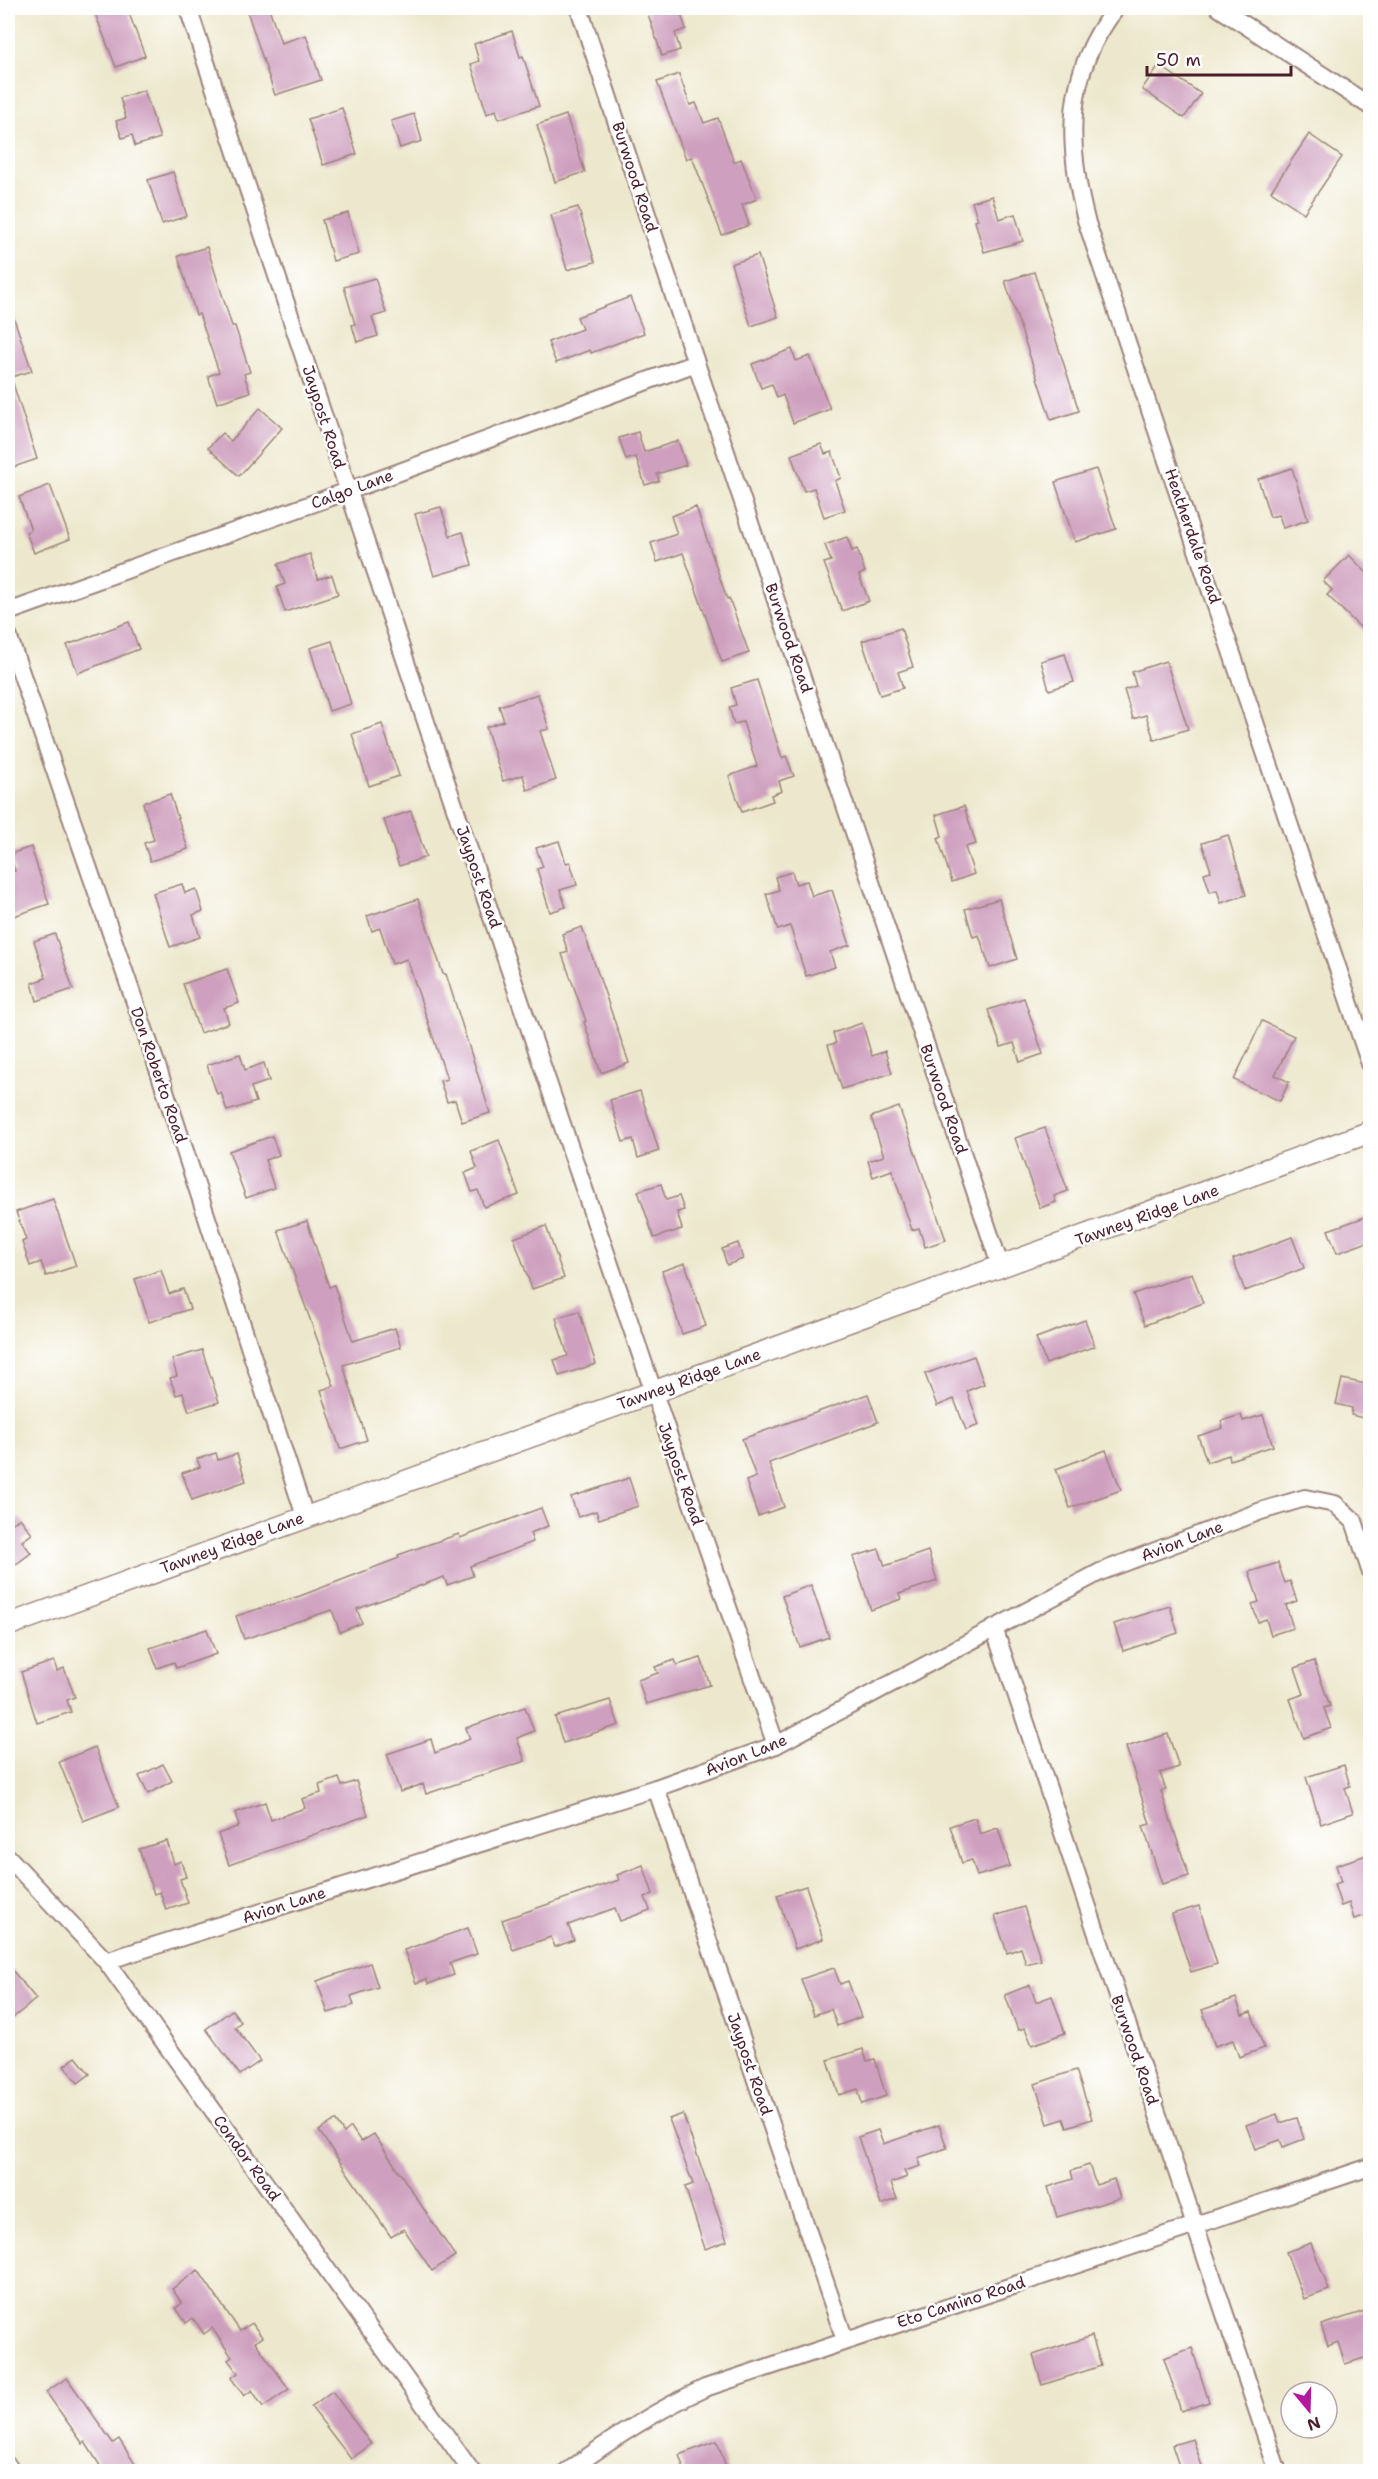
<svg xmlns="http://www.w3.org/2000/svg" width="1378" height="2479" viewBox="0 0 1378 2479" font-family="'Shantell Sans',sans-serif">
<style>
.building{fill:#ce9fbe}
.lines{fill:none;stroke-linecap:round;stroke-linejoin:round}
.minor-casing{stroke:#9c847c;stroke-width:20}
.tertiary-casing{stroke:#9c847c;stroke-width:24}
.minor{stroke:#fff;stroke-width:16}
.tertiary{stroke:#fff;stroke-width:21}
.labels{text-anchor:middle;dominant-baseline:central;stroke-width:5;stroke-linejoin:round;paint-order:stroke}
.street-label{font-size:16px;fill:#4a1f2b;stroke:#fff}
</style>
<rect width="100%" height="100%" fill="#fff"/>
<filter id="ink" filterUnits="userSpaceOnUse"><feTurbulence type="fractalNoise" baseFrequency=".0167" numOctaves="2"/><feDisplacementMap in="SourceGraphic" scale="12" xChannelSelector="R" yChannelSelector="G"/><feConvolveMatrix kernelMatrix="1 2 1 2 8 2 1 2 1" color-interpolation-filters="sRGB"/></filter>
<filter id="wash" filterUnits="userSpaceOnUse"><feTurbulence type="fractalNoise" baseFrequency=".008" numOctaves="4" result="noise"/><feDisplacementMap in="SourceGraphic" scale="24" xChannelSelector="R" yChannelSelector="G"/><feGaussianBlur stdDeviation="1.35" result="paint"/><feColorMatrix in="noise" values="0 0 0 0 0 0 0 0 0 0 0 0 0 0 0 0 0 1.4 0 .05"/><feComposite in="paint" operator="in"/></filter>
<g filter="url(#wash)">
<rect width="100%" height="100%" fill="#ede8cd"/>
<g id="blocks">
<g class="building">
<polygon points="103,8 127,8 145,56 116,67 94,11"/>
<polygon points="246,8 269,8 281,43 306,35 321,80 275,95"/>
<polygon points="646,8 679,8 686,29 675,33 680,50 662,56"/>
<polygon points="512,31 520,57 523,56 539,106 499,119 496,110 487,114 471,64 479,61 474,44"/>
<polygon points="1159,65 1201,94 1184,118 1142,89"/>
<polygon points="679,74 690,105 696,103 704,123 718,118 734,162 741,159 757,199 742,205 749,225 722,235 692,157 686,159 657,82"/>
<polygon points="144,90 160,138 135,146 132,135 122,138 116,121 126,118 120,98"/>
<polygon points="342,108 357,154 323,165 308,119"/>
<polygon points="414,114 422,141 400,148 391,121"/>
<polygon points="566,115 585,172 555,182 537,125"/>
<polygon points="1309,134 1342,157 1304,213 1271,191"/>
<polygon points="173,172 187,216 162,224 148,180"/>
<polygon points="992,196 999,219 1015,214 1023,241 984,252 975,221 978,220 972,202"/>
<polygon points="578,207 595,262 567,270 551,215"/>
<polygon points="348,213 359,254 333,261 322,220"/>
<polygon points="207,247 232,326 235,326 250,372 244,374 250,392 217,403 208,376 219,372 199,314 196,315 178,256"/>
<polygon points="758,255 778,317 751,326 731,264"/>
<polygon points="1034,272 1079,411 1051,420 1005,281"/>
<polygon points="375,278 386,313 372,317 378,336 357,342 352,325 355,324 344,287"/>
<polygon points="630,297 644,333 591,353 590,350 556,363 548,342 582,329 577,317"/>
<polygon points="8,307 10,307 32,371 11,377 37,459 8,469"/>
<polygon points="792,349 796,361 810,356 830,409 793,423 783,395 777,398 772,384 761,388 752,364"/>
<polygon points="260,408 282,428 239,476 208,448 222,433 231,441"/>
<polygon points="638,432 644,452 678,441 686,465 657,474 659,481 645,485 636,457 626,460 619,438"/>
<polygon points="821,444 825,454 832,452 841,478 835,481 845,510 824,517 814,488 804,491 791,455"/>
<polygon points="1292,468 1308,520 1283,528 1279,515 1270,517 1258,479"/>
<polygon points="1096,469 1116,529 1075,542 1055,482"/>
<polygon points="50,485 70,539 34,553 26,532 31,530 19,497"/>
<polygon points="441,507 450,536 463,532 472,565 434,576 415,514"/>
<polygon points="696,507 727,599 729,598 749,653 722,662 683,553 657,562 651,543 677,534 671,516"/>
<polygon points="847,537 852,551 857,549 865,572 859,575 869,601 842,611 824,563 831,561 825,545"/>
<polygon points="310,554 318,579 332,575 338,594 285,612 277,587 285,584 278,564"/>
<polygon points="1349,555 1371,577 1371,638 1327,595 1332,590 1323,581"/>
<polygon points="129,622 139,649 78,673 67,645"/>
<polygon points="901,628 913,667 898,672 903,688 880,695 862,641"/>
<polygon points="332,641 351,704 329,711 310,648"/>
<polygon points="1065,654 1074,682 1049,690 1041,661"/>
<polygon points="1166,661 1188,729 1154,740 1146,715 1133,719 1124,690 1136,686 1132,672"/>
<polygon points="757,680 782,758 786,756 794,776 779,781 782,791 771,795 773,801 742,812 729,776 757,766 743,722 734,724 729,707 736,705 731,688"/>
<polygon points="538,694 549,729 540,731 556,780 527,790 523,775 503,781 486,727 504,721 499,706"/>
<polygon points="382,724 399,776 369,786 352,734"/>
<polygon points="170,794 188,849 150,861 144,843 154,840 143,803"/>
<polygon points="964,806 976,844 965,847 974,874 952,882 938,838 942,836 936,815"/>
<polygon points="411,811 426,857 399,866 384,820"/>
<polygon points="1228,835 1246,895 1221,903 1217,890 1210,892 1204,873 1211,871 1202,843"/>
<polygon points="559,841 566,863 570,862 577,885 560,890 566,907 550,912 537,869 543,867 536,848"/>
<polygon points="31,847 49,904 8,918 8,873 15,871 10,854"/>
<polygon points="792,872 796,884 807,881 812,896 832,890 850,945 830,952 835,967 806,976 790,926 778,930 766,894 779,890 775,877"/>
<polygon points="182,884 185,893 196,889 203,911 193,915 200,937 170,947 153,893"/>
<polygon points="418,899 443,974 446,974 490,1113 462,1122 455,1100 447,1102 440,1081 447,1079 407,959 392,964 380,928 372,931 367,916"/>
<polygon points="999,899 1017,959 990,968 979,935 973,937 965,909"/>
<polygon points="582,927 629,1063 601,1073 584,1022 586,1021 562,954 568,952 562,934"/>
<polygon points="55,934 73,989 37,1001 32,983 46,978 34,941"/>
<polygon points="227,969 239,1003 224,1008 229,1023 200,1033 183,984"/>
<polygon points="1024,998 1043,1054 1020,1062 1014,1043 1001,1047 988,1010"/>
<polygon points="1262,1021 1294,1036 1275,1075 1289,1082 1280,1101 1234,1080"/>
<polygon points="862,1023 872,1056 885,1051 892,1073 842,1089 828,1045 836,1043 833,1033"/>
<polygon points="240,1054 245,1070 264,1063 269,1081 251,1087 256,1102 227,1111 221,1092 217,1094 207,1065"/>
<polygon points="640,1091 659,1151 638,1158 633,1139 623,1142 610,1100"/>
<polygon points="899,1107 946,1240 925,1247 919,1228 912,1230 892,1170 873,1177 868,1161 884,1156 871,1117"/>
<polygon points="1045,1128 1068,1191 1054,1196 1056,1202 1040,1208 1015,1138"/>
<polygon points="272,1136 279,1155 265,1160 274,1188 246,1198 229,1151"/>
<polygon points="499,1140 519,1195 484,1207 478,1190 472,1192 465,1173 477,1168 471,1151"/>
<polygon points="661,1184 666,1200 679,1196 684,1210 677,1212 682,1229 654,1238 638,1191"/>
<polygon points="53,1199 76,1266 46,1276 41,1262 30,1266 22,1242 26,1240 16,1212"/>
<polygon points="1371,1215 1371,1241 1337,1253 1328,1230"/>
<polygon points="307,1221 329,1287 334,1285 353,1341 395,1328 401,1347 343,1365 367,1440 340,1449 321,1390 334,1386 278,1230"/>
<polygon points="546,1226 564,1278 532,1289 514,1238"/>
<polygon points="1292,1237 1304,1268 1245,1291 1233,1259"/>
<polygon points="738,1243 743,1259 727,1265 722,1249"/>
<polygon points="685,1263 706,1326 682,1334 662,1271"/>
<polygon points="161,1270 169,1294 183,1289 190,1309 149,1322 135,1279"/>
<polygon points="1192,1273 1203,1303 1145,1325 1133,1294"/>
<polygon points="579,1311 596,1364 559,1376 554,1360 568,1356 556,1318"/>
<polygon points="1085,1320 1095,1346 1046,1364 1036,1338"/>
<polygon points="202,1350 219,1402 189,1411 183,1393 176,1395 170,1378 177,1376 172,1359"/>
<polygon points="974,1356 984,1384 967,1391 979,1425 966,1430 954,1399 937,1406 925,1374"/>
<polygon points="1342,1379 1371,1385 1371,1420 1351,1415 1352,1408 1336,1404"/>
<polygon points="868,1394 878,1422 769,1463 784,1507 758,1516 746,1481 756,1477 742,1439"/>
<polygon points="1241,1415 1243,1421 1263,1415 1273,1446 1230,1460 1229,1455 1207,1462 1198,1436 1223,1428 1221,1421"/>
<polygon points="1106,1450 1121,1490 1070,1508 1056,1469"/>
<polygon points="216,1453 218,1460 237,1454 246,1481 192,1500 182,1473 200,1467 197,1459"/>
<polygon points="629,1478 638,1506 599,1519 596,1511 578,1517 571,1497"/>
<polygon points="541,1508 548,1526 530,1533 533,1542 470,1566 473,1576 447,1585 444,1577 357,1609 362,1623 340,1632 332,1610 244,1639 236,1616 300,1596 399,1558 398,1555 459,1534 460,1538"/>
<polygon points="20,1518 32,1534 22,1541 31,1553 8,1570 8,1521 10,1525"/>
<polygon points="879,1549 885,1566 928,1551 937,1581 899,1594 901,1599 871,1610 853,1557"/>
<polygon points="1278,1563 1285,1583 1290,1581 1297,1601 1286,1605 1293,1628 1271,1635 1266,1619 1258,1622 1252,1604 1259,1602 1249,1572"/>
<polygon points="811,1585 829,1637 800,1647 782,1596"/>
<polygon points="1170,1606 1178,1633 1123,1651 1114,1624"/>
<polygon points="207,1629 216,1654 176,1668 174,1662 157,1668 150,1648"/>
<polygon points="701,1658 710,1685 646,1704 638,1680 658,1673 655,1667 675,1660 677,1665"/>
<polygon points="54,1661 57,1671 64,1668 75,1697 67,1700 71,1712 37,1723 21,1672"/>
<polygon points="1314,1661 1330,1706 1324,1708 1331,1728 1304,1738 1290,1699 1304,1694 1295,1668"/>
<polygon points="610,1700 619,1725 563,1743 555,1717"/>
<polygon points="525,1707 534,1731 517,1738 525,1761 426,1794 423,1784 400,1792 387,1754 431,1739 435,1753 470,1739 466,1728"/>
<polygon points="1168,1734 1179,1767 1160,1773 1166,1790 1161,1791 1189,1876 1162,1884 1143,1826 1150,1824 1126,1747"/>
<polygon points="95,1747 119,1807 83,1821 59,1762"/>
<polygon points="163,1764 172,1781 148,1794 139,1776"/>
<polygon points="1344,1765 1350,1786 1345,1788 1353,1813 1321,1824 1306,1777"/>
<polygon points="339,1778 342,1786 356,1781 368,1815 229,1865 218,1834 239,1826 235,1813 265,1802 271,1820 305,1808 302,1799 321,1793 319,1785"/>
<polygon points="975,1818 980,1834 998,1828 1010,1866 977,1876 972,1860 962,1863 950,1826"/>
<polygon points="167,1841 174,1864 181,1861 186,1877 180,1879 188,1903 166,1910 160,1892 154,1894 139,1849"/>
<polygon points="1367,1855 1371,1867 1371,1914 1354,1919 1349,1903 1341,1906 1334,1884 1341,1882 1336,1865"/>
<polygon points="643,1865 653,1894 645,1897 650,1910 620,1921 615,1908 568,1925 574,1940 555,1947 551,1937 513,1950 502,1920 619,1880 617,1875"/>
<polygon points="806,1886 823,1939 795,1949 777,1895"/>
<polygon points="1199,1906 1217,1964 1191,1972 1172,1914"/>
<polygon points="1024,1907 1041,1960 1026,1964 1021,1948 1007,1953 995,1916"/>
<polygon points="468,1928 477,1954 450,1963 454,1975 428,1984 427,1979 416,1983 404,1950"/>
<polygon points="370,1963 378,1987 351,1996 354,2005 328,2013 317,1981"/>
<polygon points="8,1965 36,1999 8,2022"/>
<polygon points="834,1968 840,1984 848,1981 861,2017 837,2026 831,2009 814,2015 801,1979"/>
<polygon points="1030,1985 1036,2002 1052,1996 1065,2033 1032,2045 1025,2028 1018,2030 1005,1995"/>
<polygon points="1236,1998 1242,2015 1251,2012 1264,2048 1239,2057 1233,2040 1215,2046 1202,2010"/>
<polygon points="232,2010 241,2022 235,2027 260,2061 240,2075 206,2029"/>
<polygon points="863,2049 867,2061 875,2059 886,2096 862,2104 858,2089 839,2095 828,2060"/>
<polygon points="76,2057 90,2074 78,2083 64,2066"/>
<polygon points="1076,2070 1092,2119 1067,2127 1064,2119 1048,2124 1035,2084"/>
<polygon points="683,2114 727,2241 705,2249 685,2187 693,2184 669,2119"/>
<polygon points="1277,2114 1280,2123 1297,2118 1304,2139 1283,2147 1280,2140 1255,2149 1246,2125"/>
<polygon points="335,2120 344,2133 351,2127 361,2142 374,2134 455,2256 432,2271 404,2229 391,2237 319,2131"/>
<polygon points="939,2125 947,2148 918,2158 921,2166 904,2171 907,2177 891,2183 897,2199 881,2205 858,2137 878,2130 883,2144"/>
<polygon points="1089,2165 1096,2185 1114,2179 1120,2198 1057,2217 1048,2187 1073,2179 1071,2171"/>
<polygon points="1311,2243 1329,2290 1304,2299 1286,2252"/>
<polygon points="198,2270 240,2331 252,2323 262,2337 255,2342 289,2389 263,2407 252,2390 244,2396 231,2378 238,2373 228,2360 232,2357 212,2328 204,2334 193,2318 186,2323 176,2308 182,2303 172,2289"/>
<polygon points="1371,2309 1371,2356 1345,2364 1338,2342 1328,2346 1321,2325"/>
<polygon points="1092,2336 1101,2366 1042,2385 1033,2355"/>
<polygon points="1192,2348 1209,2402 1181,2411 1164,2358"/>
<polygon points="67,2378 113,2443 119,2439 140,2472 104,2472 85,2442 83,2444 46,2392"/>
<polygon points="332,2391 371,2444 351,2459 311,2407"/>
<polygon points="1193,2439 1204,2472 1181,2472 1172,2445"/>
<polygon points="717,2441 728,2472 685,2472 679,2455"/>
</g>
</g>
</g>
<g filter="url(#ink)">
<use href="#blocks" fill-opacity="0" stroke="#9c847c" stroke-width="1.5"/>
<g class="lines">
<defs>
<g id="minor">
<path d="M188,8C380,588 574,1168 776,1745"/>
<polyline points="579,8 696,363 1001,1268"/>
<path d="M1116,8C1065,73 1066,142 1086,220L1370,1064"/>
<polyline points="1219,8 1370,106"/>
<polyline points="8,612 348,491 696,363"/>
<polyline points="8,635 158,1069 305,1516"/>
<polyline points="994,1628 1278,2472"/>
<polyline points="656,1788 845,2340"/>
<polyline points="8,1857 106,1961 472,2472"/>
<polyline points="106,1961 656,1788 776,1745 1100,1572 1261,1511 1305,1498 1335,1504 1354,1521 1370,1570"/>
<polyline points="8,2466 12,2472"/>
<path d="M567,2472C611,2439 655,2411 705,2388L1370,2167"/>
</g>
<path id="tertiary" d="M8,1625C461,1459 917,1299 1370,1132"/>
</defs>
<use href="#minor" class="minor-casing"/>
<use href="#tertiary" class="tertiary-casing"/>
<use href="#minor" class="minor"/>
<use href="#tertiary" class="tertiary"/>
</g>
</g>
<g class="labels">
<g class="street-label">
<text transform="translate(635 177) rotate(72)">Burwood Road</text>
<text transform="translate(324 417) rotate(72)">Jaypost Road</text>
<text transform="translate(352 489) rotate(-20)">Calgo Lane</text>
<text transform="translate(1193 536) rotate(71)">Heatherdale Road</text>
<text transform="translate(789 638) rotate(71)">Burwood Road</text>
<text transform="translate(479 877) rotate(71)">Jaypost Road</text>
<text transform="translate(159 1075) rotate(71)">Don Roberto Road</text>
<text transform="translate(944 1099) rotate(71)">Burwood Road</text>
<text transform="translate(1147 1215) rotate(-20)">Tawney Ridge Lane</text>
<text transform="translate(689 1379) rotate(-20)">Tawney Ridge Lane</text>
<text transform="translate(681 1474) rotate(71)">Jaypost Road</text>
<text transform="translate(1182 1541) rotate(-21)">Avion Lane</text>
<text transform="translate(232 1543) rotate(-20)">Tawney Ridge Lane</text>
<text transform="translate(746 1755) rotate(-22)">Avion Lane</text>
<text transform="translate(284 1905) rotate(-18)">Avion Lane</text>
<text transform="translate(1135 2050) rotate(71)">Burwood Road</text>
<text transform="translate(750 2064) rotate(71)">Jaypost Road</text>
<text transform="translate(247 2158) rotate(54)">Condor Road</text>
<text transform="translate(961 2302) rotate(-18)">Eto Camino Road</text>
</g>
</g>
<rect width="1378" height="2479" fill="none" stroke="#fff" stroke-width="30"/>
<g transform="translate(1309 2410) rotate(161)"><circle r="28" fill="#ffffff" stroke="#b7a5aa" stroke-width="1.5"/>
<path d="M0-4.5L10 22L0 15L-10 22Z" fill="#b5179e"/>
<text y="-9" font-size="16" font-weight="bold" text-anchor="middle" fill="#4a1f2b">N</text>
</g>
<path d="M1147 66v9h144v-9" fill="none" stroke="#4a1f2b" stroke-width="3"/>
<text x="1156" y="66" font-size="18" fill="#4a1f2b" stroke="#ffffff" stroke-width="4.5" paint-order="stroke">50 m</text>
</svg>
